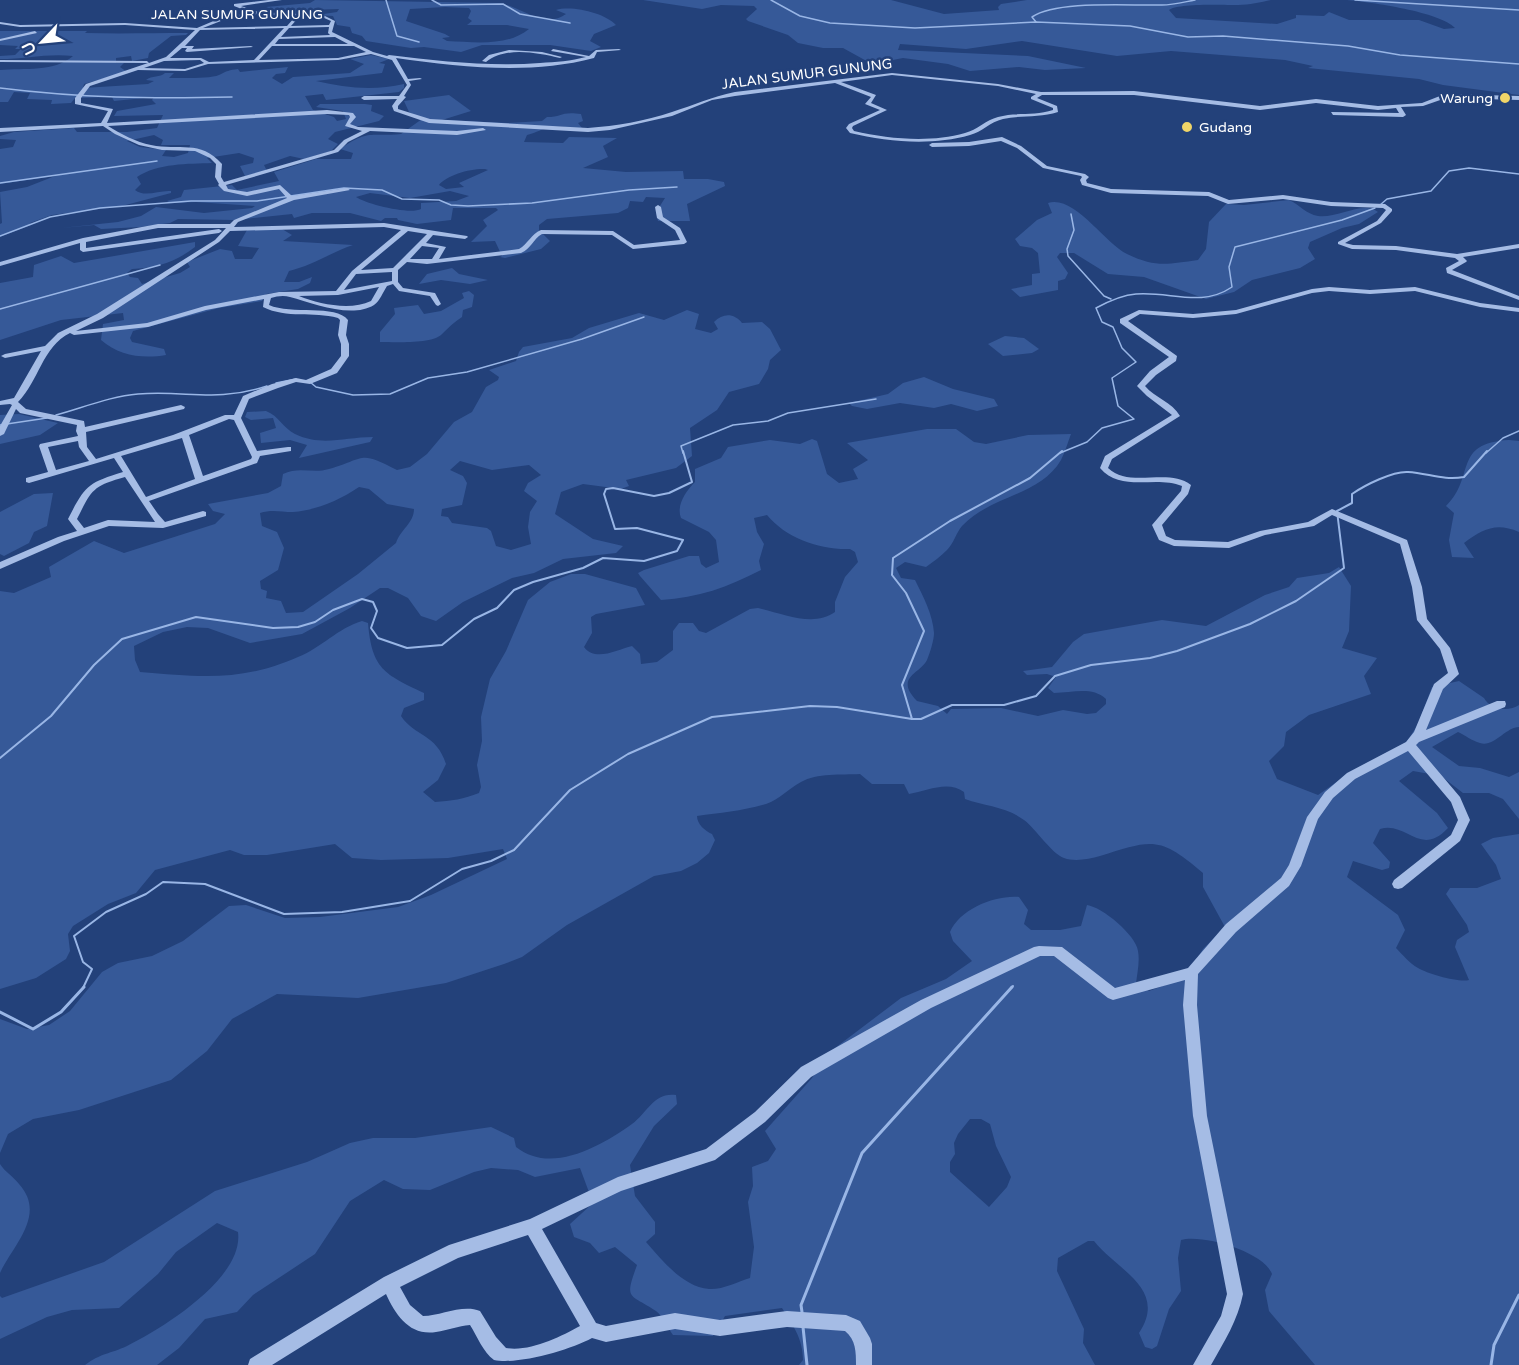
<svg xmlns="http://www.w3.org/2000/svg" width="1519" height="1365" viewBox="0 0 1519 1365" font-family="'Varela Round',sans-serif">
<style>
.green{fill:#365998;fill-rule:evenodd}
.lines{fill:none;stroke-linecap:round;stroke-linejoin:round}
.stream-far2{stroke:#99b6e6;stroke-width:1.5}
.stream-far1{stroke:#99b6e6;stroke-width:2}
.stream{stroke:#99b6e6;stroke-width:3}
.minor{fill:#a5bce5;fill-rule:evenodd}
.poi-dot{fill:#f0d568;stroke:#23417a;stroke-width:2}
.labels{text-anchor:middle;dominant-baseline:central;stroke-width:5;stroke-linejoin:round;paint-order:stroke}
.far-street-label{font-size:14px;fill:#fff;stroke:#23417a}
.far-poi-label{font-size:14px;fill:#fff;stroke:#23417a;text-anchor:end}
</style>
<rect width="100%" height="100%" fill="#23417a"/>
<g class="green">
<path d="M315,0L499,3C521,6 544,30 566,14L556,10C572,5 605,13 616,25L594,34L590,41L601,47L591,51L550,45H482L461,52L424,47L411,48L366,41L362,36L352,33L350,27L337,25L333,16L317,15L337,12L339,9L307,10L295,14L275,13L276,10L266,7L310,3ZM445,7L469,8L471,11L468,18L472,21L467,25H507L529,29C507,47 474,42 447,41L442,38L450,37L445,34L406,21L410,9Z"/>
<path d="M643,0H891L944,14L999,10L998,7L1001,4L1027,0H1271C1261,2 1249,5 1238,5C1224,5 1178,3 1169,10L1176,18L1277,24L1296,18V15L1324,16L1329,12L1349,20H1419L1444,29L1455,28C1441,12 1370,2 1347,0H1519V95L1443,85L1419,79L1308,68L1313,66L1285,60L1171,51L1117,56L1022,41L966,49L900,44L898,50L1028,56L1086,68L1045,70L1019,67L970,71L948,64L903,58L872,64L843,48H823L798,43L788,35L748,21L746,19L757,9L754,6L721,5L702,9Z"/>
<path d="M0,31H87L85,33C119,34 153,33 188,33L186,35L171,36L149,53L148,58L132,61L131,56L116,58V63H124L120,67L127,72L84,84L83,88L148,84L154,81L146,80C152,75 160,78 165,73H174L169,78C180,78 210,79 219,75C227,71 229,70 238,69L240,72L288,67L285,73L276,74L272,78L282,84L293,77L350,73L364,64L350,59L371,55L389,59L379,63L385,64L382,73L316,81C345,88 374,91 404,84V88L399,92L326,100L323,94L305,96L313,110L334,117L337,121L346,119L343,111L316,107L320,104H365L372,105L371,111L384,116L379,121L335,132L328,139L338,144L331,151L304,159L290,156L264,165L267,171L245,176L240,166L253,163L254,158L239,153L207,158L212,163C188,164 158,163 137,177L141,184L135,190C145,198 159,190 171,191V193L122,206L52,215L30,223L31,225L0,237V224L2,223L0,192L27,187L55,176L0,184V149L13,147L16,140L0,139V136L14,132L74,128L77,132H127L157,128L163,115L114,116L117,111L156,104L152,100L154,97L114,101L112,97L75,98L71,103L51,104L52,100L27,99L30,93L14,92L8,102H0V70C24,68 55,72 73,56C48,53 25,59 0,59V56L15,55L21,49H15L18,46L0,45ZM154,135L163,140L161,145H190L188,153L174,157L162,156L166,150L140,147L127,141Z"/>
<path d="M449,95L471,111L442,120L508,123L542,121L547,117C562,117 561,111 581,114L583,121L578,123L582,128C572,129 561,125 551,127C542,128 537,133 527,135L524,142L563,143L569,137L617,138L603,146L608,157L583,168L626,172L683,171L684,179H708L724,182L725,186L687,204L690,221H658L656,212L665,198L646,197L643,202L630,201L628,208L618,213L547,219L539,225V230L550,241L541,249L505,258L500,257L502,256L495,241L471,242L487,226L483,220L498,210L496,208H453L451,220L417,224L398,220L397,218H385L381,221L350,213H312L294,218L292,214L234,220L178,219L170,223L141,227L101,229L94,225L61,228L118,222L141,216L156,207L204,213L252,208L255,206L196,202L170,203L167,201L181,197L184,190L232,185L237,190L279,181L274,172L316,159H351L353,153L340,149C369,129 370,137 401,134L422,119L409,112L404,101ZM485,169L488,170L459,183L464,187L446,189L439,185C446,175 472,168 485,169ZM450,191L469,196L456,201L421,203V209C410,215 366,204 356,197L370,193L410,198Z"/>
<path d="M1289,200C1300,205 1306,214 1318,216C1336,219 1364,200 1378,212L1359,224L1342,228L1310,242L1308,248L1315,259L1300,268L1252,280L1234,292L1206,299L1144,277L1108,274L1074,253H1060L1057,257L1068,273L1065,279L1058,281V290L1020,297L1011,289L1032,285V274L1040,273L1038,253L1032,248L1020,246L1015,239L1037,220L1052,213L1048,203C1075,195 1104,243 1127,254C1156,268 1168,264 1198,260L1206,249L1209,222L1226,204L1244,205Z"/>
<path d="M282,229L292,235L283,241L353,245C332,252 311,266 289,271L284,282H299L312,277L310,283L298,289L266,294L262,301L219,308L133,331L130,338L132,342L164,349L166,355C143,359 119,356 101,340L103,324L124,320L123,313L61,320L0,340V283L33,277L34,265L61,256L74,263L195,242V247C176,262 156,268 132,269L127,273L130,277L138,278L142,284L180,273L190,267L187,262L220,249L232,251L235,259H252L259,248L238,246L247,230Z"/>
<polygon points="452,268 459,274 488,280 470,284 441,280 419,284 427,274"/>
<path d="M469,291L474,295L472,307L463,310L462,317C454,322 448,328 441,335C431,344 394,342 380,342V332L395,314L394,308L418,305L424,314L441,311L464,298L462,293Z"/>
<path d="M687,310L699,314L695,329L711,333L718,329L714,322C723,313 734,313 742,323L762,322L770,329L781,350L770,360L768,369L759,384L729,392L717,410L690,428L692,456L676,468L626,480L629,486L621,489L583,484L561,492L555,514L593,539L623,546L616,553L563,559L534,573L512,578L463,602L436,621L421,616L408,598L388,588H380L350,608L302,634L250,643L208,628L187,627L163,632L134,646L135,660L140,672C201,677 241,682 298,657C321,648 338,628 362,621L368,623C372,669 384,674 424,693V700L404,708L401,716C415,737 436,733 446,764L438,780L423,792L435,802C451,801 464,799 479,793L481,787L477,765L482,741L481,717L490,679L506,651L528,600L550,582L571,574H585L636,588L645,605L596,614L591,617L592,633L584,647C595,662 617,650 632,646L640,654L641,664L657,662L673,650V631L679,623H693L699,631L706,633L750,609L758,608C782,613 813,628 835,612V602L845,577L858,562L855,552L850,549C819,550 786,538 767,515L754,518L757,532L764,544L759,561L761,570C728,587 698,598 661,600L640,576L638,573L644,570L689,556H699L701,564L706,568L719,562L716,540L709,532L681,518C676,505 686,491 695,482V469L721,458L728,447L770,440L800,444L812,439L817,441L827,474L839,483L858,479L853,469L868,460L847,443L927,429H956L974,442L986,444L1028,435L1071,434C1068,442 1065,452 1061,460C1040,496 991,495 962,526C956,533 954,543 947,550C941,556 933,562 926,567L905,562L896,568L901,578L915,580C923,596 933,615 934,633C934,640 930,653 927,660C920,674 894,677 917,701L938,706L947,714L951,709L1001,708L1038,716L1063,710L1087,714L1096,713L1106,704V699C1092,686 1072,693 1054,693L1048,688L1056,677L1047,674L1027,675L1023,671L1052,667L1073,642L1084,634L1162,620L1206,626L1265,595L1289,587L1297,578L1329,573L1339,567L1351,586L1349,631L1342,648L1377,658L1364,676L1371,694L1309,715L1286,732L1284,746L1269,761L1277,779L1318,795L1348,774L1406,743L1418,724L1432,687L1459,681L1484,698C1490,710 1509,712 1519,705V727C1506,727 1493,748 1480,743C1472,741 1465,735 1458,732L1432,747L1459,766L1480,768L1509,777L1519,772V819L1503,799L1489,793H1463L1441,776L1413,771L1399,781L1437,813L1448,828C1420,858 1407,821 1380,829L1373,843L1390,862L1389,868L1382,870L1353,861L1347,877L1398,915L1405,930L1396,948C1403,955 1409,963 1418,968C1428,974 1460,983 1469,980L1455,947L1457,940L1469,932L1467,925L1446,894L1450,888H1477L1501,879L1496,865L1481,844L1493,838L1519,834V1365H1315L1269,1311L1265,1290L1272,1274C1264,1252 1203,1234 1181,1240L1178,1258L1181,1291L1169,1309L1157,1346L1152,1349L1145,1347L1139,1333C1168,1289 1118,1271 1094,1241H1088L1058,1258L1057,1271L1084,1329L1083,1343L1095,1365H799L803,1360C803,1339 793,1325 782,1308L725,1316L713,1336L673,1335C668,1328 663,1316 656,1311C629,1293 624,1301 637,1265L615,1247L599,1253L590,1243L574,1237L570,1224L593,1203L580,1168L535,1177L518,1170L491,1168L474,1172L430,1190L403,1189L384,1180L350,1201L315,1254L253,1295L237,1312L205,1319L179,1348L157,1365H85C101,1353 110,1354 127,1346C163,1328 244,1278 238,1232L217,1223L176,1252L158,1274L119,1308L72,1310L47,1317L0,1339V1296L2,1298L104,1262L215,1191L307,1162L350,1143L373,1138H415L491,1127L514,1138L516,1147C551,1175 601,1146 632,1124C648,1112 654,1092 676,1095L677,1104L654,1126L630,1165L635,1196L655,1222V1234L646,1242C662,1260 683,1287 709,1289C722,1290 737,1282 750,1278L754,1247L748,1202L753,1186L752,1167L768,1161L776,1149L765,1131L812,1078L831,1051L901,998L946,979L972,961L953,941L950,932C960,909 995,895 1019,897L1028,910L1024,924L1031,930H1060L1081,926L1087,905C1102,907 1136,935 1138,951C1140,962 1137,974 1136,984L1149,991L1184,978L1203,949L1225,927L1203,887V873C1160,836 1153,839 1100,856C1089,859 1075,862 1064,858C1052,854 1036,829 1024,820C1007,807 985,806 965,799L964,792C948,780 927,791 909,794L904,784H872L860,774C841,775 817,773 801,782C788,789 780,799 766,804C743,811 720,813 697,816C697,824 705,831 712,834L715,840L709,853L697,863L681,871L654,876L567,925L522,957L504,964L446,983L358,998L277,994L232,1019L207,1051L171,1080L79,1110L33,1119L8,1134L0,1153V1019L27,1029L49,1025L70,1011L102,972L118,963L152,956L183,941L229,906L246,905L285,918L320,917L398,907L431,895L507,859L503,849L448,858L381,860L352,858L335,844L267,855H244L230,850L155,870L136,893L108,904L73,926L68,934L70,951L66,959L36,978L0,989V591L14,593L51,577L49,567L94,541L124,553L215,524L225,514L213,511L208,504L268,493L281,486L283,474C299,466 313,474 329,469C367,458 358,450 397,470L410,467L427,454L454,422L472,412L486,387L498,380L499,377L489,370L516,361L519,352L523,347L572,338L589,328L639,313L664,320ZM460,461L492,470L529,465L541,475L528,483L524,491L537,501L530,512L528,527L531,544L511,550L496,546L491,531L487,528L452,523L448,517L441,516L442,509L462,505L467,483L463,476L450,470ZM359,487L369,489L387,504L414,509C414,523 400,530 396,543L358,574L303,612L286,613L281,601L266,598L267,591L261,589L260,581L278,570L284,548L277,532L262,526L260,513C272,509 281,512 293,512C317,510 340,500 359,487ZM970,1119H981L990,1124L996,1146L1011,1177L1007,1187L989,1207L950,1172V1162L955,1154L954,1143L958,1134Z"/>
<polygon points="1005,336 1024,338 1039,349 1032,353 1003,356 988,344"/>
<polygon points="924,377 953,389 994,399 998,406 977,411 951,404 934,408 900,403 867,409 852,406 849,403 888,394 903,383"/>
<path d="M266,411C279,416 283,428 295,434C322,447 345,437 373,437L370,442L299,458L307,445L290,440L261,443L260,433L276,428L273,418L251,420L245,417L247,412Z"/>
<polygon points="19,414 58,423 40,435 0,444 0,415"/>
<path d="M1509,440L1519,441V532C1496,522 1483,529 1464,543L1474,558L1452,557L1449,540L1454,513L1446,506C1476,477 1452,443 1509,440Z"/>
<polygon points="53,493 47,526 34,532 29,543 4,556 0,554 0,512 34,494"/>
<path d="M0,1164C5,1172 13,1176 19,1184C47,1215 13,1245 0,1273Z"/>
</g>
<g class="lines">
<g class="stream-far2">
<polyline points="386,0 397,36 419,42"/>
<polyline points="432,0 441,5 503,4 520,14 570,23"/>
<polyline points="771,0 800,16 830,23 915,28 1036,22 1130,26 1188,37 1223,36 1348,46 1400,55 1519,64"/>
<polyline points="1355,0 1519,10"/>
<path d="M1036,22L1032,17C1058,0 1129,6 1162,5C1173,5 1184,2 1195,0"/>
<path d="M0,88C80,98 152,99 232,97"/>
<polyline points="0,183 157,161"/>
<polyline points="1380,205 1387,199 1431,191 1449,171 1469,168 1519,174"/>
<polyline points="1071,214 1074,230 1067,249 1068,256 1104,296 1111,299"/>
<polyline points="0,236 50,217 100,208 191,201 257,201 344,188 382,190 402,199 439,200 451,205 468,206 532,203 629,190 677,187"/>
<polyline points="0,309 160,265"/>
<polyline points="310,382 316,387 353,395 390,394 428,378 467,372 582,339 644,317"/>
<polyline points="276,383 296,379"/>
<path d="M56,415C82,408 111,396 138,394C187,390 215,403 267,386"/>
<polyline points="0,425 47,418"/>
<polyline points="683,453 681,446 733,425 768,421 788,413 876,399"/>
<path d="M1060,453L1087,442L1102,428L1134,419L1118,406L1112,378L1136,362L1122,348L1113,327L1102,322L1096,308C1109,301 1122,295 1136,294C1170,291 1201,308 1232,287L1229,267L1235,247L1342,220L1375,208"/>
<polyline points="1486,453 1503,438 1519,431"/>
</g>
<g class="stream-far1">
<path d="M912,719H921L952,705H1004L1036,696L1055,676L1091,665L1150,658L1177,651L1250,624L1296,601L1344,568L1337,511L1352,503V494C1365,485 1393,471 1408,472C1428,473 1443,481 1464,477L1487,451"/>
<polyline points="0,758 51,716 94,665 122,639 196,617 273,628 298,627 315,622 333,610 362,599 373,602 377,611 371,628 378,638 407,648 442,645 474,619 497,608 514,590 533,582 583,568 603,558 644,561 677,551 683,540 637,528 615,529 604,494 606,489 613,488 654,496 669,493 692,482 683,451"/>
<polyline points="83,988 92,969 83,962 74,936 106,912 146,894 163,882 205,884 284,914 342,912 410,901 462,869 491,861 514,850 570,790 628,754 712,717 810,706 837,707 912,719 902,685 924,631 906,593 892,575 893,558 950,521 1030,478 1062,451"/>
<polyline points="1011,988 1013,986"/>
</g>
<g class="stream">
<polyline points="0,1012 33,1029 61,1012 84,987"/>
<polyline points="802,1312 801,1305 862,1153 1012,987"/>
<polyline points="803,1327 807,1365"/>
<polyline points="1491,1365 1494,1345 1519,1295"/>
</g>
<g class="minor">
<path d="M269,0H282L241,6L258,12L323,15L335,21L332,32L373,52L387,56L389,55C440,61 489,67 540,63C556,62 571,61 586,57L551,51L553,49L589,56L596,50L619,49L621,50L597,52L594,58C530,75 461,67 396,58L408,79L420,78L422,79L409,81L411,85L404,96L406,97L398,106V109L430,119L588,128C616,126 645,121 672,112C694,105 711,97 735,92L892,73L998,84L1041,92L1134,91L1260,106L1316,99L1378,106L1422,103L1445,94L1519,96V100L1446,98L1423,106L1401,107L1406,115L1403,117L1333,115L1331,112L1399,113L1396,108L1378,110L1316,103L1260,110L1134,95H1042L1037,98L1057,106L1058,112C1040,118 1021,115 1003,119C990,122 982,132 970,135C932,146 888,142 850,133L846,128L849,124L880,110L865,104L871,97L835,83L735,96L712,100L672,116L610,130L588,132L429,123L394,111L392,106L397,99L364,100L361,98L364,96H399L407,85L392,60L371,54L338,60L208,64L185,71L138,70L90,86L81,98V103L113,109L107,123L327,110L353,113L356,117L350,124L358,127L457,131L483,128L486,130L457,135L370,131L348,142L338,152L226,185L228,189L247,192L280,185L292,196L347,188L350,190L294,200L238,222L234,227L384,223L467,236L468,237L465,239L433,235L426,243L446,247L439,259L519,249C528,244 531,234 541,230L613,231L634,245L680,240L675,230L657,218L655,207L658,205L661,207L663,217L680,228L687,242L684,244L633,249L612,235L542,234C533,239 531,249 521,253L427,264L407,262L398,270V282L403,288L435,293L441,304L438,306L436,305L430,296L399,291L393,284L387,286C383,292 380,301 374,305C351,319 313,303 290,297C284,295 277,296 271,298L269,305C291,315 336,304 348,320L346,335L349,344V356L337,373L310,384L296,382L278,388L249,399L241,418L257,451L288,447H291V451L260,456L257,463L149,501L158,514L165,522L203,511L206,512V516L163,528L109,526L64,541L0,569V562L58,537L77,531L68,519C85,486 87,483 123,472L114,458L29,483L26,482V478L48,472L39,446L40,444L78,436L76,431L77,425L20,413L16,409L4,434L0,436V426L12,405L10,404L0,405V401L14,398L41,351L5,358L1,356L5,354L45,346L58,333L97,314L215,240L226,228H158L86,242V248L219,229L222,231L219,233L83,252L80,250V243L0,266V262L83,238L158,224H230L234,220L287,198L279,189L247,196L224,191L218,185L219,184L215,177L216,164L210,158L195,151L162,150L139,145L115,134L103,126L0,132V128L101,123L108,111L75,104V98L86,84L148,63L0,62V60L147,61L149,63L166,57L195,30L125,25L20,27L0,24V22L20,25L125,23L197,28L223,17L252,13L234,6V4ZM257,14L295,17L287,26L203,28L226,19ZM299,17H322L331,21L329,25L291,26ZM329,27L328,33L330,35L281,37L289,28ZM284,28L254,60L209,62L201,58H170L182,48H187L185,51L187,52L253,47L251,46L192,49L194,46H185L200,30ZM335,37L348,44H275L279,39ZM272,46H354L366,52L338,58L259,60ZM200,60L204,63L185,69L144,68L164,61ZM892,75L998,86L1036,94L1031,97V99L1053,108V110C1035,116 1016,112 998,117C986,120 977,130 965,133C930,143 889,139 854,131L852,128L853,126L887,110L871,103L876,95L841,82ZM327,114L349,115L350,117L345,126L362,131L344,140L334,150L224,182L221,177L222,164C200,139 179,151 151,145C136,142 121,134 108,126ZM384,227L401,230L352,271L336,291L279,292L205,306L147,323L76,331L103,318L219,242L230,231ZM408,231L427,234L393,268L361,270ZM422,246L439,248L432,259H410ZM392,272V281L344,290L356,274ZM379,287L371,301C350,311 319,304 299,296L338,295ZM264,299L263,307C287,319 313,311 338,318L340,320L338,335L341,344V356L331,369L306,380L296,378L272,384L243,396L234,415H225L173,435L96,459L87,447L86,432L184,409L185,407L181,405L85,427L84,421L26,409L18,402C39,381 42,347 70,333L74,335L148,327L206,310ZM229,419L234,420L252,457L251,459L203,476L189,435ZM182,438L195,479L146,497L121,456ZM78,441L79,447L89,461L56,470L48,447ZM125,477L155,522L108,520L84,528L77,519C92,489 93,486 125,477Z"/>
<polygon points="35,31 37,33 0,41 0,39"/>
<path d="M509,50L542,52L562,57L560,58C537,53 506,46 486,62L482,61L489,55Z"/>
<polygon points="1002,137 1021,146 1047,166 1085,174 1089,177 1086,180 1087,183 1111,189 1209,192 1229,200 1283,195 1331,202 1385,204 1392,209 1392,211 1381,223 1345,243 1353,245 1396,246 1457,254 1519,244 1519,248 1463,257 1467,261 1466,262 1452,270 1519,296 1519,300 1447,273 1446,268 1459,261 1455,258 1396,250 1352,249 1338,244 1338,242 1377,221 1386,210 1383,208 1331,206 1283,199 1228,204 1208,196 1111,193 1082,185 1080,180 1082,177 1081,176 1043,168 1017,148 1001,141 969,146 932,147 929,145 932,143 969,142"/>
<path d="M1329,287L1370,290L1415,287L1480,303L1519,308V312L1480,307L1415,291L1370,294L1329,291L1312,293L1236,314L1193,318L1140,314L1128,321L1177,356L1176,361L1156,375L1145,386C1155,398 1172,402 1180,416L1112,459L1108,468C1130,489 1168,467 1191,485L1188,494L1162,525L1166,536L1175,540L1228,542L1260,531L1308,522L1332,509L1407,540L1422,587L1427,619L1450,648L1459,674L1443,689L1426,730L1497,701H1505L1506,704L1505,707L1419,742L1416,745L1460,797L1470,820L1460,841L1402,888L1398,889L1394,888L1392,884L1394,880L1451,835L1458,820L1451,802L1408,751L1355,779L1333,798L1318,819L1301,866L1289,886L1236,932L1198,974L1197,1005L1207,1116L1243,1294C1238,1320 1224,1342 1211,1365H1193L1221,1316L1227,1294L1193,1116L1183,1005L1185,980L1113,1000L1108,998L1054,956H1040L931,1008L811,1077L765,1122L715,1160L621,1191L542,1229L596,1323L606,1326L675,1313L720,1320L787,1311L846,1315L860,1321L870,1338L872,1344V1365H856C856,1352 856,1340 845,1331L787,1327L720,1336L675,1329L606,1342L592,1338C570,1350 518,1365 494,1360C483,1352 477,1336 470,1325C458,1326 448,1330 436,1332C410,1336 396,1316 386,1294L272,1365H248L250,1359L384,1277L449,1245L530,1219L618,1177L706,1149L755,1112L801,1067L921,1000L1034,947L1039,946L1062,947L1115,988L1188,968L1226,924L1281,878L1289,865L1307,817L1325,792L1347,773L1406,742L1414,732L1434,684L1448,673L1440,649L1417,620L1412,587L1400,544L1332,515L1314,526L1265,535L1229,548L1174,546L1159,540L1152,525L1181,491L1182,486C1156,475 1121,493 1100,468L1105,456L1172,415L1147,396L1137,386L1150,371L1169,357L1120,323V319L1139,310L1193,314L1236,310L1312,289ZM528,1235L580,1326C560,1337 530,1352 506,1348L496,1337L480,1311C462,1304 441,1316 423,1316L410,1305L400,1287L458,1258Z"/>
</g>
</g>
<g class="poi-dot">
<circle cx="1505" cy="98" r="6"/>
<circle cx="1187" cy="127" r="6"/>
</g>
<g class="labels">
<g class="far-street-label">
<text x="237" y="14">JALAN SUMUR GUNUNG</text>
<text transform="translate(807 74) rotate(-7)">JALAN SUMUR GUNUNG</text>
</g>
<g class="far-poi-label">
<text x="1493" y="98">Warung</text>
<text x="1199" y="127" text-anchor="start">Gudang</text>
</g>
</g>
<g transform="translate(42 42) rotate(244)" stroke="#23417a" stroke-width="4.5" paint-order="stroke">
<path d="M0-4.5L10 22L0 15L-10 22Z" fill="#ffffff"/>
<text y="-9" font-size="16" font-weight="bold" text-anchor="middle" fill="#ffffff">U</text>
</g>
</svg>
